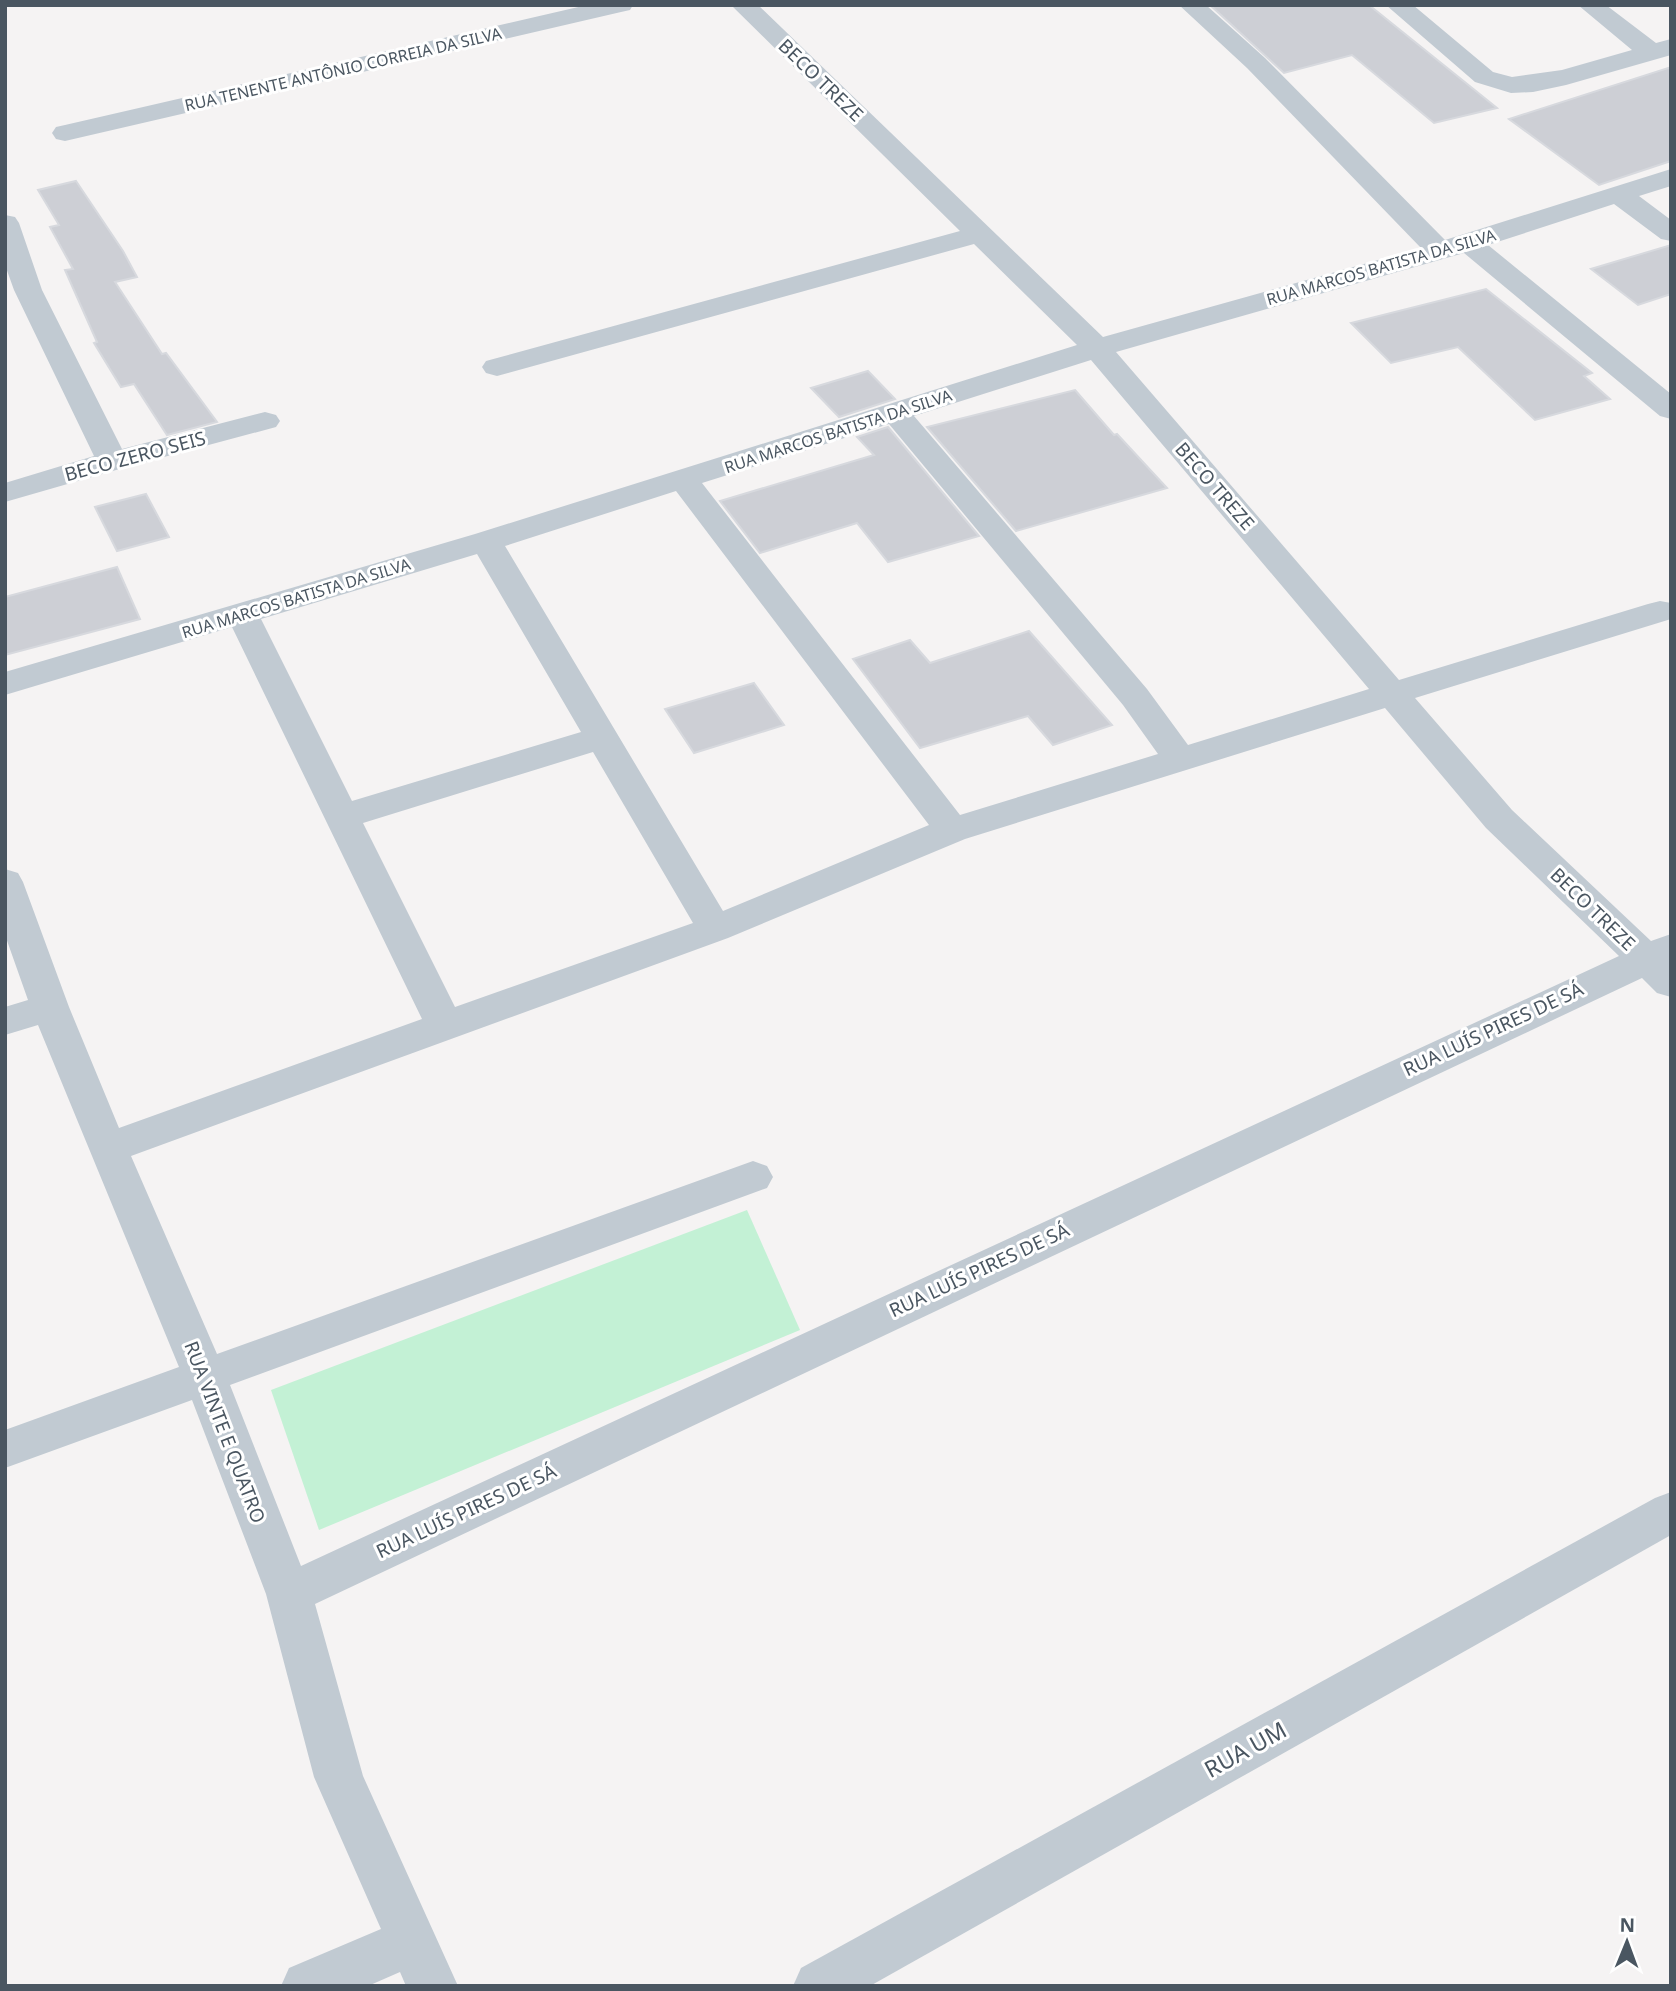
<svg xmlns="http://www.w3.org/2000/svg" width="1676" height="1991" viewBox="0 0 1676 1991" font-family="'Noto Sans',sans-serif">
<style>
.green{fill:#c3f1d5}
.building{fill:#cdcfd5;stroke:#d7d9de;stroke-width:2}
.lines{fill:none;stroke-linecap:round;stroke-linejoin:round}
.street{fill:#c1cad2;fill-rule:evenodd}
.labels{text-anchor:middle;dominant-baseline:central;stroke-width:6;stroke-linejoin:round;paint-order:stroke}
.far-street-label{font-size:16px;fill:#4a5661;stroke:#fff}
.street-label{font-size:19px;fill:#4a5661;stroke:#fff}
.near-street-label{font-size:23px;fill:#4a5661;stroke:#fff}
</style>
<rect width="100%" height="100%" fill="#f5f3f3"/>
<polygon class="green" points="747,1210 800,1330 319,1530 271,1390"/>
<g class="building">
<polygon points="1210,5 1369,5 1497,108 1434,123 1352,55 1284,73"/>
<polygon points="1671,67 1671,161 1599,185 1509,119"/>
<polygon points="76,181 123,251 137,277 115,282 162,354 166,353 217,422 167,435 134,384 121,387 94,343 97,342 65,270 73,269 50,227 59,225 38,190"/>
<polygon points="1671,245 1671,294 1638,305 1591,269"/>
<polygon points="1486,289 1592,373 1584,376 1610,399 1535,420 1458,347 1391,363 1351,323"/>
<polygon points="868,371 895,399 839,417 811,388"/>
<polygon points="1075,390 1114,435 1117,434 1167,488 1016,531 927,427"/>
<polygon points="888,427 979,536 888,562 857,523 760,553 720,501 874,455 857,437"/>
<polygon points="146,494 169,537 117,551 95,507"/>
<polygon points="117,567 140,619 5,655 5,597"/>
<polygon points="1029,631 1112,725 1053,745 1028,716 920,748 853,659 910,640 930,663"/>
<polygon points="754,683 784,725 694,753 665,709"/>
</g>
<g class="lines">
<g class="street">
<polygon points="587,5 633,5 630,10 621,12 65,141 56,139 52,133 56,127 65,125"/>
<path d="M731,5H758L1103,337L1421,248L1247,68L1179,5H1206L1265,58L1445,240L1671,169V186L1639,196L1671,220V241L1661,239L1614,204L1488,245L1671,394V419L1660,416L1464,253L1116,352L1399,680L1648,604L1660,601L1671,603V619L1415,698L1512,810L1651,941L1671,934V997L1657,993L1642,978L315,1604L363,1776L458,1986H406L400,1972L368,1986H281L289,1968L381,1929L314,1777L266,1594L192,1400L5,1468V1430L179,1367L38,1025L5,1035V1007L28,1000L5,935V869L18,873L23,882L69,1007L119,1128L422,1019L232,627L5,695V672L475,534L1077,345L974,244L508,373L497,376L486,373L482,367L486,361L960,231ZM1091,360L1369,689L1188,745L1147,689L914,416ZM889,424L1123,705L1158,754L960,815L702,483ZM676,491L929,825L723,911L505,546ZM477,554L581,732L352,801L261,619ZM1385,708L1486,828L1619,956L301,1566L230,1385L767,1188L773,1177L767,1166L753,1161L217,1354L131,1156L728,938L965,839ZM593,752L693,923L455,1007L363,823Z"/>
<polygon points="1386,5 1413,5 1493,72 1512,77 1562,70 1632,50 1578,5 1606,5 1656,43 1671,39 1671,55 1566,85 1533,92 1511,93 1475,82"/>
<polygon points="5,215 15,217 19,223 42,290 122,449 265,412 276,415 280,421 276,427 123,468 5,502 5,483 94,456 14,290 5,265"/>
<polygon points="1671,1492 1671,1535 870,1986 793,1986 801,1968 1655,1498"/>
</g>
</g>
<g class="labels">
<g class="far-street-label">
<text transform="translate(343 69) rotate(-13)">RUA TENENTE ANTÔNIO CORREIA DA SILVA</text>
<text transform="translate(1381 267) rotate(-16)">RUA MARCOS BATISTA DA SILVA</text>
<text transform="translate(838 431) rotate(-18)">RUA MARCOS BATISTA DA SILVA</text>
<text transform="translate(296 598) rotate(-17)">RUA MARCOS BATISTA DA SILVA</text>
</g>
<g class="street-label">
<text transform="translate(821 80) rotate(44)">BECO TREZE</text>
<text transform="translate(135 456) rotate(-15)">BECO ZERO SEIS</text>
<text transform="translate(1215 486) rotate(49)">BECO TREZE</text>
<text transform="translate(1593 909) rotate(44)">BECO TREZE</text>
<text transform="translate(1493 1029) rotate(-25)">RUA LUÍS PIRES DE SÁ</text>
<text transform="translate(979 1270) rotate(-25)">RUA LUÍS PIRES DE SÁ</text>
<text transform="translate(225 1432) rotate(69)">RUA VINTE E QUATRO</text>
<text transform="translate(466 1511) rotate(-25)">RUA LUÍS PIRES DE SÁ</text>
</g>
<g class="near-street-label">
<text transform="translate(1245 1749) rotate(-29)">RUA UM</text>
</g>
</g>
<rect width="1676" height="1991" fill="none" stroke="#4a5661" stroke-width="14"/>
<g transform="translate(1627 1942) rotate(1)" stroke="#ffffff" stroke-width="5" paint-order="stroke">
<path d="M0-5L12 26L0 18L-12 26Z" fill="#4a5661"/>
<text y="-10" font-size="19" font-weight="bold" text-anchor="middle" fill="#4a5661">N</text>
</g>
</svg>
